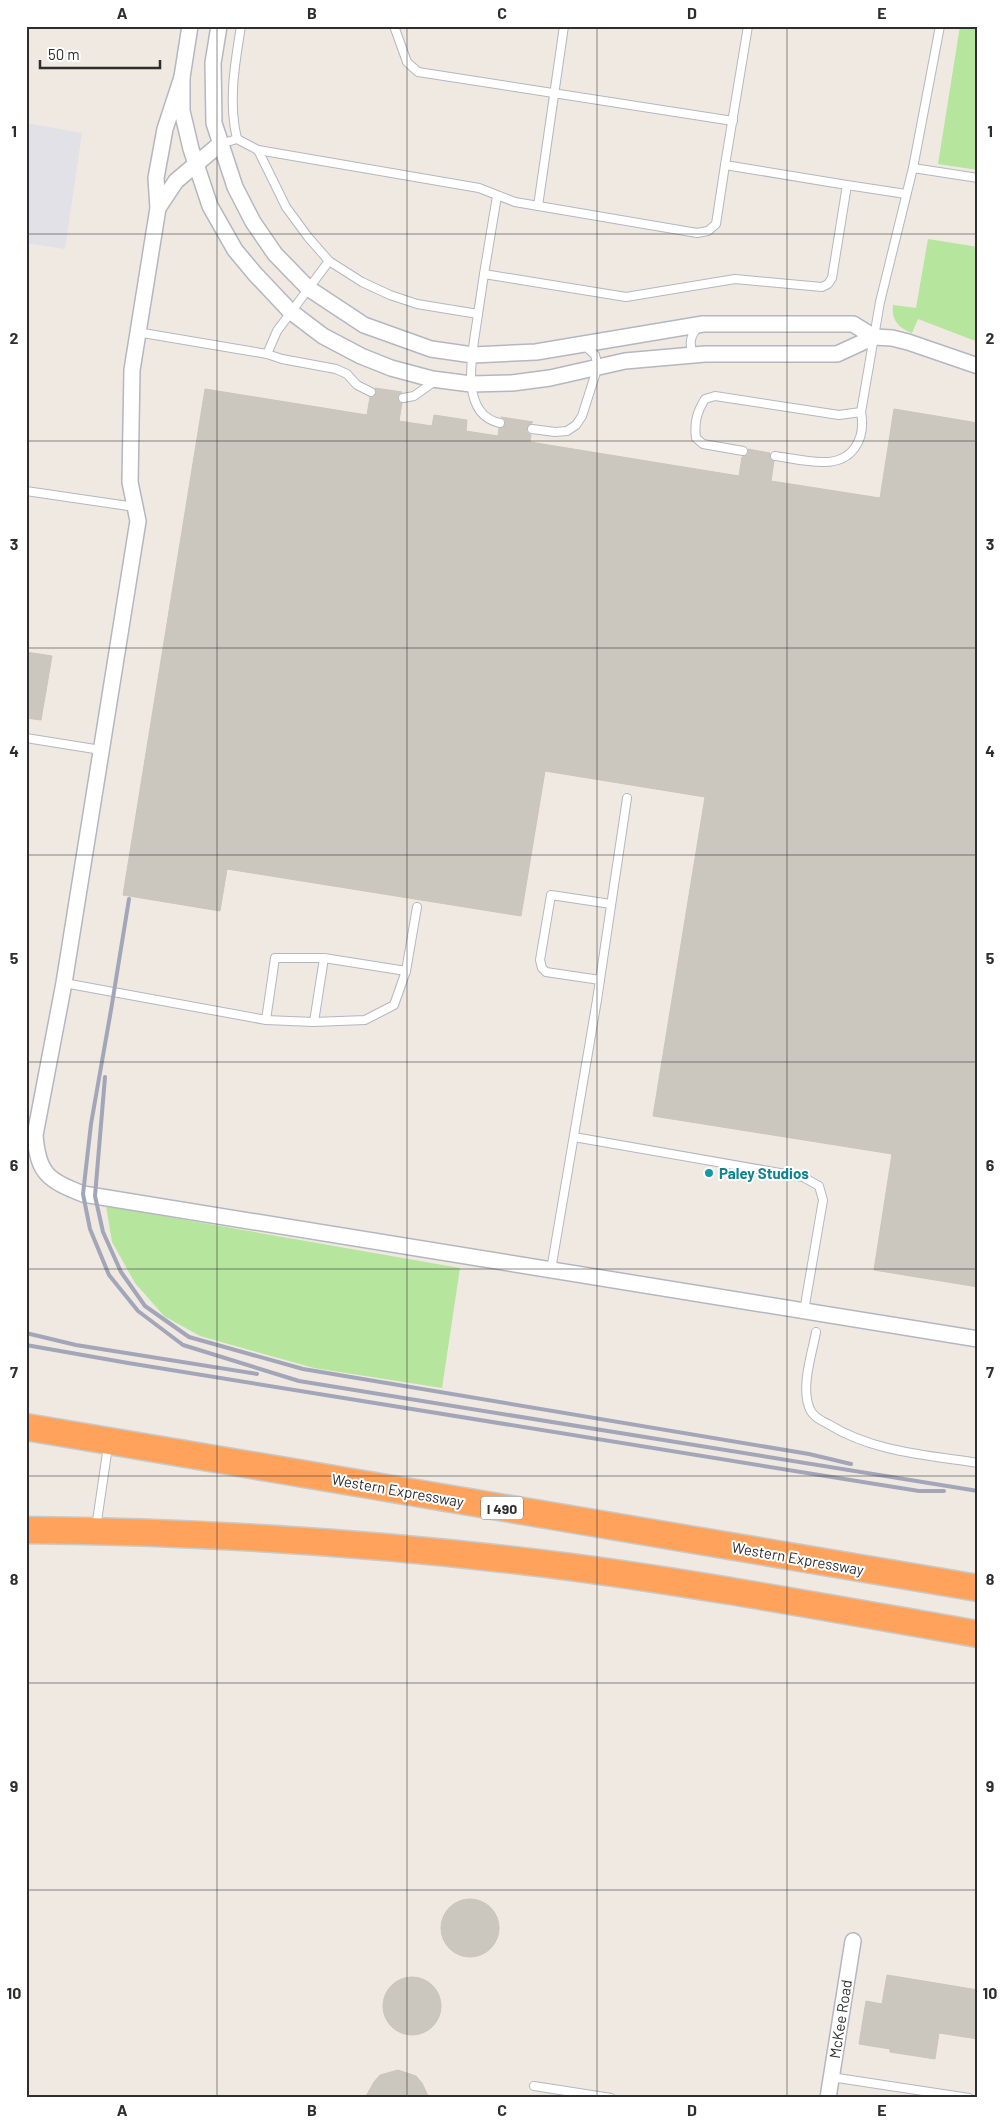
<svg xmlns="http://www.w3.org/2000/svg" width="1004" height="2124" viewBox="0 0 1004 2124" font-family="Barlow,sans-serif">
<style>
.industrial{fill:#e3e1e8}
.green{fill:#b6e59e}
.building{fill:#cbc7bf;stroke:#cbc5ba}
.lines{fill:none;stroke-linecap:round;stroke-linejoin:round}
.service-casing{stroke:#b4b7c1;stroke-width:10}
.minor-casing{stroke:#b4b7c1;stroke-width:18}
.motorway-casing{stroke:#c9c9c9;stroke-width:29}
.service{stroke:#fff;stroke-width:8}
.minor{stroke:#fff;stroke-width:15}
.motorway{stroke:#ffa35c;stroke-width:26}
.rail{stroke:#a3a6b8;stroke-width:4}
.grid{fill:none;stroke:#2e2e2e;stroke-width:1;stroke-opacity:0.55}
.culture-dot{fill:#0f9aa8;stroke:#fff;stroke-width:2}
.labels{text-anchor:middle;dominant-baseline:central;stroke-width:4;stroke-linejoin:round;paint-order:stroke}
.shield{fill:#fff;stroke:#6d6d6d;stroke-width:1}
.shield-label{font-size:14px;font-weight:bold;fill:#2e2e2e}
.culture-label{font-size:15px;font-weight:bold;fill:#0d838f;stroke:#fff;text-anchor:start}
.street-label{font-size:15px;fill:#2e2e2e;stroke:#fff}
.neatline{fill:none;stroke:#2e2e2e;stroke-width:2}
.grid-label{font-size:16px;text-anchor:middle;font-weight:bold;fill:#2e2e2e}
</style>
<rect width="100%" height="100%" fill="#efe9e1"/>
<polygon class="industrial" points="26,123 82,133 65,249 26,243"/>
<g class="green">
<polygon points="960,26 978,26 978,170 938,164"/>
<path d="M928,239L978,247V342L918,319L912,333C899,328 891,320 893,305L916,308Z"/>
<polygon points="106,1206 460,1268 442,1388 314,1368 200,1336 164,1316 135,1283 112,1242"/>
</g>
<g class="building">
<polygon points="375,388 402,392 398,397 398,401 402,403 399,421 432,426 434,415 467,420 466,431 498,436 499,428 505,425 505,420 501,417 533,422 527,428 527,432 531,435 530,442 739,476 742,457 748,454 748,449 770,453 770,458 774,461 771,481 880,498 894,409 978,423 978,1287 874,1270 892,1154 653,1116 705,797 545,771 521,916 227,869 220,911 123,895 205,389 367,415 370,397 376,394"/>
<polygon points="26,652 52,656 41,720 26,718"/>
<circle cx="470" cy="1928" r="29"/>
<polygon points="887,1975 978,1990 978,2039 939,2033 935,2059 890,2052 890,2049 859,2044 866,2001 882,2004"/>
<circle cx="412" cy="2006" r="29"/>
<polygon points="398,2070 416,2076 422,2083 429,2098 365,2098 374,2082 380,2075"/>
</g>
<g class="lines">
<defs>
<g id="service">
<polyline points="394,26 407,62 418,72 733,121"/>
<path d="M237,139C228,102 235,63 241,26"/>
<polyline points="220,144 237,139 258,150 286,207 308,237 329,261 362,282 390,295 417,304 478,314 484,274 626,297 735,279 822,287 828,284 832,278 847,185 906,194"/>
<polyline points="258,150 479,188 515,202 697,233 708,231 716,224 725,165 847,185"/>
<polyline points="725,165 748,26"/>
<polyline points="913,168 978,178"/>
<polyline points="538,206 564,26"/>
<polyline points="484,274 497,196"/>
<path d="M478,314C474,346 456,414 500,423"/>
<polyline points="137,332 267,354 282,359 336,369 347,374 357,385 371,392"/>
<polyline points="267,354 277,331 329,261"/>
<path d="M693,355C689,343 690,336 698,327"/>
<polyline points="403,398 414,396 435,381"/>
<polyline points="532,429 555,432 567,431 576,425 582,416 598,366 595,355 584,345"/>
<path d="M743,451L703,444L696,438C694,422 697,412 705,399L715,396L839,415L861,412"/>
<path d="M775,456C790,458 806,462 822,462C853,463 866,439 861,412L880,302L913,168L940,26"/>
<polyline points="26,491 135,507"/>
<polyline points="26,738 101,750"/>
<polyline points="324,958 406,971"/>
<polyline points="600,980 546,972 542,968 540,960 551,895 611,904"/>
<polyline points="64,983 266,1020 314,1022 324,958 275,958 266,1020"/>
<polyline points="314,1022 365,1020 394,1005 406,971 417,907"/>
<polyline points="574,1137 803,1177 819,1186 823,1200 804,1311"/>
<polyline points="551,1270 597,1000 627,798"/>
<path d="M816,1332C812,1354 801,1385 809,1407C812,1416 820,1420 828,1424C873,1452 926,1455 978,1463"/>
<polyline points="96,1528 108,1446"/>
<polyline points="831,2077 969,2098"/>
<polyline points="534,2086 611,2098"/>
</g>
<g id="minor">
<polyline points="190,26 182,77 182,111 191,149 210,206 235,250 255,274 290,311 323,336 361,356 391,368 432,379 471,384 512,383 550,378 625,361 705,354 837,354 874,337 892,338 908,342 978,366"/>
<polyline points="219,26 213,63 214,123 235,187 253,222 275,254 308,288 364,325 431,349 473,355 536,352 703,324 853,324 874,337"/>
<path d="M182,77L165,129L156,178L158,208L132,370L130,482L138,521L64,983L35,1135C38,1174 48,1180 83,1194L978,1339"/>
<polyline points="158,208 176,181 220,144"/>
<polyline points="828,2098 853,1941"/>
</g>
<g id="motorway">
<polyline points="26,1427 978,1588"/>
<path d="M26,1530C211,1532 395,1544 578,1568C712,1586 845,1611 978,1634"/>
</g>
</defs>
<use href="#service" class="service-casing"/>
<use href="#minor" class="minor-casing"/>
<use href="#motorway" class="motorway-casing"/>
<use href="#service" class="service"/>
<use href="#minor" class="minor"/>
<use href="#motorway" class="motorway"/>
<g class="rail">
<polyline points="129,899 111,1010 91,1124 83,1194 90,1229 109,1275 138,1311 183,1345 299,1381 978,1491"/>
<polyline points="105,1077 95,1196 103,1232 121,1272 145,1306 189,1337 303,1369 809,1454 851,1464"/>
<polyline points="26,1333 76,1345 257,1374"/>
<polyline points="26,1345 128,1363 869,1483 919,1491 944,1491"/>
</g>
</g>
<path class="grid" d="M217,26V2098M407,26V2098M597,26V2098M787,26V2098M26,234H978M26,441H978M26,648H978M26,855H978M26,1062H978M26,1269H978M26,1476H978M26,1683H978M26,1890H978"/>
<circle class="culture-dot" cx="709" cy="1173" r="5"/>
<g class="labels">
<rect class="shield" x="481" y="1496.5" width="42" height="23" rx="4"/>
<g class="shield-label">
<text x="502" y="1508">I 490</text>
</g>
<g class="culture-label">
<text x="719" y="1173">Paley Studios</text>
</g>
<g class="street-label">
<text transform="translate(398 1490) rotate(10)">Western Expressway</text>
<text transform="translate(798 1558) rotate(10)">Western Expressway</text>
<text transform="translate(840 2019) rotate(-81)">McKee Road</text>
</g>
</g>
<rect width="1004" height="2124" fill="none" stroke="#ffffff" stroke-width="55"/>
<path d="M40 60v8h120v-8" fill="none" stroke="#2e2e2e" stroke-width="2.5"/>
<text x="48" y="60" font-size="15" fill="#2e2e2e" stroke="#ffffff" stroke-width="4" paint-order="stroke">50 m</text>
<rect x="28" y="28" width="948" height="2068" class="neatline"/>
<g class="grid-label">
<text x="122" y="19">A</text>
<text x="312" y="19">B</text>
<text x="502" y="19">C</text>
<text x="692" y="19">D</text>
<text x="882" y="19">E</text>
<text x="14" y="137">1</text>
<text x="990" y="137">1</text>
<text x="14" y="344">2</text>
<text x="990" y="344">2</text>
<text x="14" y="550">3</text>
<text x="990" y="550">3</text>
<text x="14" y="757">4</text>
<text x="990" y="757">4</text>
<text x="14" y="964">5</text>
<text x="990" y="964">5</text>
<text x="14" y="1171">6</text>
<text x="990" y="1171">6</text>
<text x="14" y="1378">7</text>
<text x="990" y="1378">7</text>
<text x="14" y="1585">8</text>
<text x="990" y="1585">8</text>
<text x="14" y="1792">9</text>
<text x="990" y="1792">9</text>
<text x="14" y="1999">10</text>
<text x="990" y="1999">10</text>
<text x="122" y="2116">A</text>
<text x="312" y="2116">B</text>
<text x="502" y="2116">C</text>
<text x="692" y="2116">D</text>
<text x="882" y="2116">E</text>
</g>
</svg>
